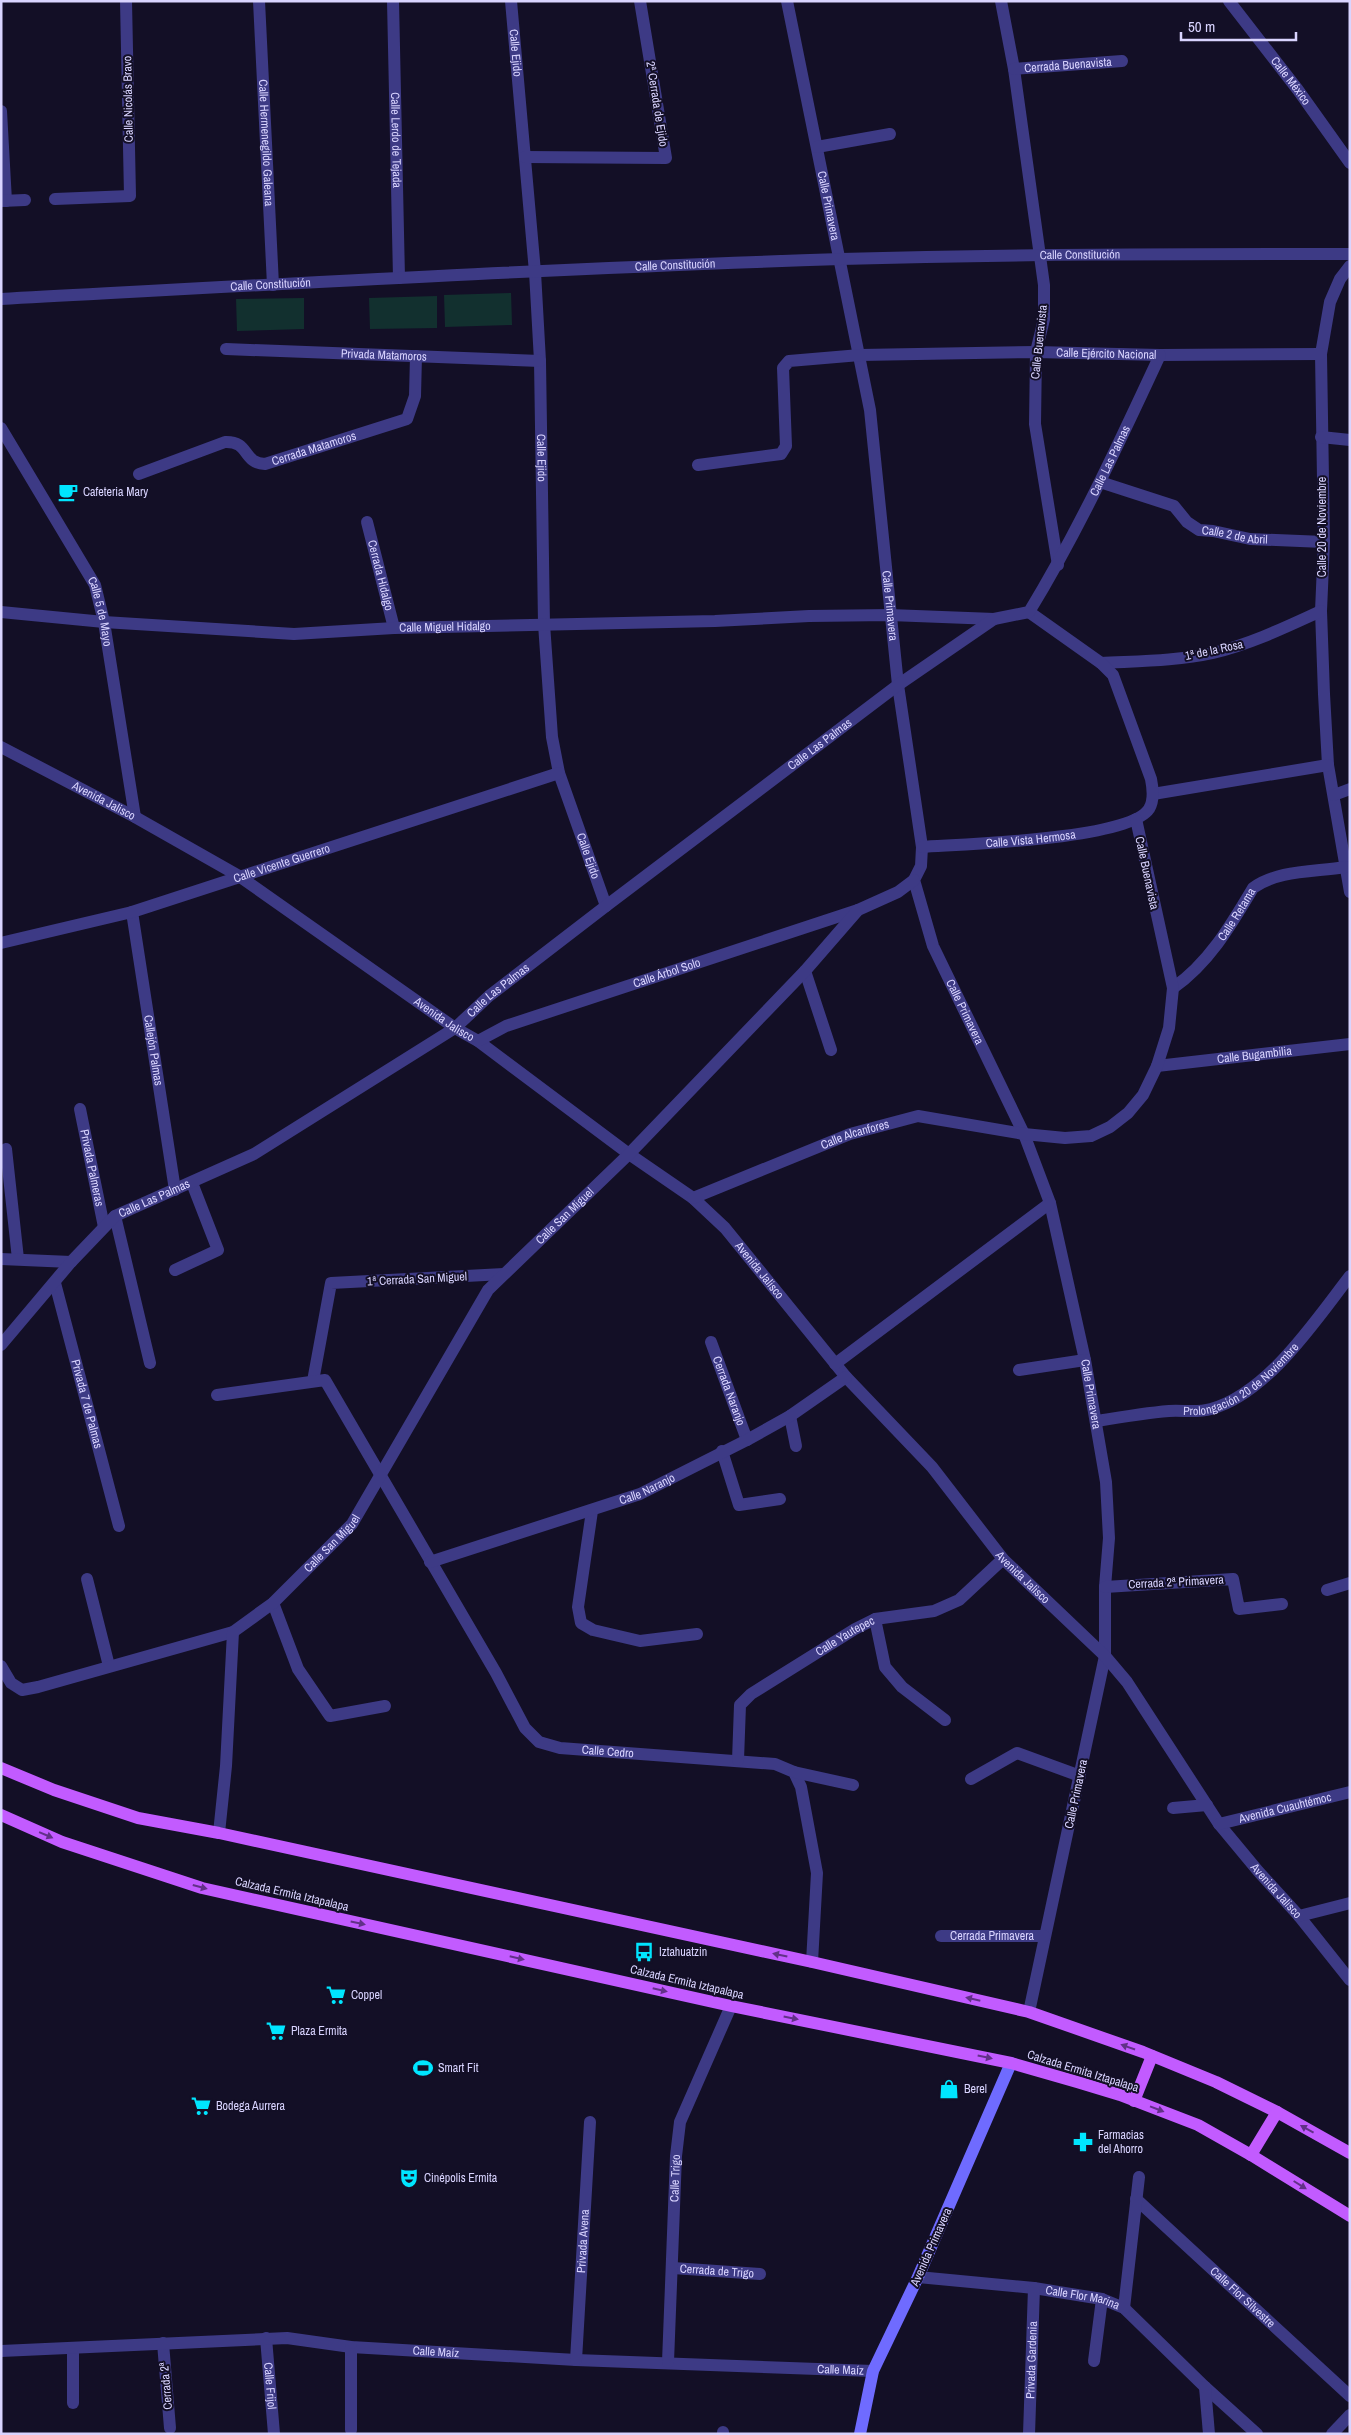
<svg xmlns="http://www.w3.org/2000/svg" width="1351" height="2435" viewBox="0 0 1351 2435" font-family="'Archivo Narrow',sans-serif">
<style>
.green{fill:#12302f}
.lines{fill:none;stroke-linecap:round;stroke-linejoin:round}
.street{stroke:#3d3a85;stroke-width:12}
.secondary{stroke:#6f6bff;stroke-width:12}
.primary{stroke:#c25bff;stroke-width:12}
.oneway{fill:#623188}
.labels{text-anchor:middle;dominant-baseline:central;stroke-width:4;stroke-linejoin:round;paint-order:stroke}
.street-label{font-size:12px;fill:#d9d4ff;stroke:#130f26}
.poi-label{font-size:12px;fill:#d9d4ff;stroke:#130f26;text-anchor:start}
</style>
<rect width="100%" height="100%" fill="#130f26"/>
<g class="green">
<polygon points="511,293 512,325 445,327 444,295"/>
<polygon points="437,296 437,328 370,329 369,298"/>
<polygon points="304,298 304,329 237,331 236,299"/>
</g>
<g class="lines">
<g class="street">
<path id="s1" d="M259,1L273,285"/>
<path id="s2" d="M393,1L399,278"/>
<path id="s3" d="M511,1L535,272L540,361L544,624L552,737L559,773L606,906"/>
<path id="s4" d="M787,1L870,410L898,685L922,847L921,866L914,880L933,946L1024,1134L1050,1203L1085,1360L1106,1482L1109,1538L1105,1587V1656L1029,2012"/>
<polyline points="1001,1 1014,69 1044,285 1044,319 1036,352 1035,424 1058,565"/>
<path id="s5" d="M1229,1L1298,90L1350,163"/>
<path id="s6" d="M1014,69L1122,61"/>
<polyline points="1,111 6,201"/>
<polyline points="817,147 890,134"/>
<polyline points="525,157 666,158 640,1"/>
<polyline points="55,199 130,196 126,1"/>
<polyline points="1,201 25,200"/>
<polyline points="1350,266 1340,279 1330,302 1321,354 1324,542 1321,611 1324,694 1328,765 1350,892"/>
<path id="s7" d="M1,299C281,284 561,268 841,259C1011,254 1180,254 1350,254"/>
<path id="s8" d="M226,349L540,361"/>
<path id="s9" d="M1,428L95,585L104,622L135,817"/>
<polyline points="1321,437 1350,440"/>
<path id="s10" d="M698,465L781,454L786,446L783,368L789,361L860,355L1036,352L1160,355L1321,354"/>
<path id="s11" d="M139,474L225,442C250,441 242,463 265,464L407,419L415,396L416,356"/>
<path id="s12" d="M1100,482L1174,506L1187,522L1199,530L1213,531L1250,539L1324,542"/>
<path id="s13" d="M367,522L394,628"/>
<path id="s14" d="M1,612L104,622L294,634L394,628L715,621L809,616L890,615L994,619"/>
<path d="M1101,663C1138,661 1177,661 1213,653C1251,644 1286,627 1321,611"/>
<path id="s15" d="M1,747L135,817L239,876L455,1028L478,1041L629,1154L693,1198L725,1228L846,1377L932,1467L1003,1559L1105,1656L1127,1682L1219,1824L1258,1871L1299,1916L1350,1980"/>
<polyline points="1153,794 1328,765"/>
<polyline points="1334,795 1350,789"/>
<path id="s16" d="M922,847C962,844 1128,840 1149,809C1154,801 1153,789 1151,779L1113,675L1101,663L1029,612"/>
<path id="s17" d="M132,912L175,1190"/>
<path id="s18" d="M1,943L132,912L559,773"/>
<polyline points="805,971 831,1050"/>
<path id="s19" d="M1173,988C1209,963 1231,925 1253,888C1277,870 1316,872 1345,867"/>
<path id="s20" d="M478,1041L506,1026L858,910"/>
<path id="s21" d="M1157,1066L1350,1044"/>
<path id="s22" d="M80,1109L104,1227"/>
<polyline points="6,1149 18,1259"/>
<path id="s23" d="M693,1198L850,1134L918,1116L1024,1134L1065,1138L1091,1136L1110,1127L1128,1113L1143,1095L1157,1066L1169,1028L1173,988L1136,819"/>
<polyline points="115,1216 150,1363"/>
<polyline points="1,1259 71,1262"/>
<polyline points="175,1270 218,1250 192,1183"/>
<path id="s24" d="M55,1283L119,1526"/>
<path id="s25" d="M711,1342L747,1440"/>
<path id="s26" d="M1,1345L71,1262L115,1216L254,1154L455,1028L489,996L606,906L898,685L994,619L1029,612C1079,530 1119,443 1160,355"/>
<polyline points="835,1364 1050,1203"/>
<polyline points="1019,1370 1085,1360"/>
<polyline points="313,1381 331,1283 504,1274"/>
<path id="s27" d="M217,1395L325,1380L496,1673L525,1728L539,1742L560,1748L775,1764L794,1772L801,1787L817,1873L812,1962"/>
<polyline points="790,1416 796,1446"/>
<path id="s28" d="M1097,1421C1121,1417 1145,1413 1169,1411C1183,1410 1197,1413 1211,1409C1268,1393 1315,1321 1350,1276"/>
<polyline points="722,1451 739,1505 780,1499"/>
<polyline points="592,1511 578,1607 581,1623 593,1630 640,1641 697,1634"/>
<path id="s29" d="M430,1562L640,1494L747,1440L790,1416L846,1377"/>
<polyline points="87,1579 109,1666"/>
<polyline points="1105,1587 1233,1579 1239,1609 1282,1604"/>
<polyline points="1327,1590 1350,1583"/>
<polyline points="273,1603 298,1669 330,1716 385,1706"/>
<polyline points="875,1619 885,1667 902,1687 945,1720"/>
<path id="s30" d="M1,1666L11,1683L22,1690L38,1687L233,1632L273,1603L352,1524L488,1290L629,1154L805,971L858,910L898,892L914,880"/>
<path id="s31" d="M738,1760L740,1705L751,1694L855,1629L875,1619L934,1611L959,1600L1003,1559"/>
<polyline points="794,1772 853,1785"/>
<polyline points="971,1779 1017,1753 1080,1776"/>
<polyline points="1173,1808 1207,1805"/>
<path id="s32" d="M1219,1824L1350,1792"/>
<polyline points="219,1833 226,1766 233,1632"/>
<polyline points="1299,1916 1350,1903"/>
<path id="s33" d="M941,1936H1044"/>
<path id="s34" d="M1136,2199L1350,2396"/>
<path id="s35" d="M673,2268L760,2274"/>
<path id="s36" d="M918,2277L1034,2288L1102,2299L1124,2308L1205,2387L1257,2434"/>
<polyline points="1124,2308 1139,2177"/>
<path id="s37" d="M266,2338L274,2434"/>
<polyline points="163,2343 170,2428"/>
<polyline points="73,2348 73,2403"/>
<path id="s38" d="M1,2351L287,2338L351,2347L576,2360L873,2371"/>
<path id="s39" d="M576,2360L590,2122"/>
<polyline points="1094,2361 1102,2299"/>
<path id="s40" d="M668,2362L676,2156L680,2122L731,2006"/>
<polyline points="1205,2387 1209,2434"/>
<polyline points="351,2430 351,2347"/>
<polyline points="723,2434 723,2432"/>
<path id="s41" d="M1029,2434L1034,2288"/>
<polyline points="1332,2434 1350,2415"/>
</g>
<polyline class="secondary" points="860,2434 873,2371 918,2277 1011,2063"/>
<g class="primary">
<polyline points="1,1768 54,1790 138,1818 219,1833 812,1962 1029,2012 1143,2052 1216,2082 1277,2112 1350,2153"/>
<polyline points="1,1815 62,1842 202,1888 731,2006 1011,2063 1077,2082 1120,2095 1198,2125 1251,2155 1350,2216"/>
<polyline points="1134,2101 1152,2056"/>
<polyline points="1251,2155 1277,2112"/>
</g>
</g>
<defs><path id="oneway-solid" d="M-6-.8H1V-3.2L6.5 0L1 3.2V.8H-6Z" transform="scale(1.25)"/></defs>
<g class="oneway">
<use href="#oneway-solid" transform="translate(46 1835) rotate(23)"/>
<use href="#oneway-solid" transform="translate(200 1887) rotate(15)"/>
<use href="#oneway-solid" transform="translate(358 1923) rotate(12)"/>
<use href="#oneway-solid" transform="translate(780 1955) rotate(-168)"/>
<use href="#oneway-solid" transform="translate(517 1958) rotate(13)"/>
<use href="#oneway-solid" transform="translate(660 1990) rotate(13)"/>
<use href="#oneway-solid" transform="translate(973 1999) rotate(-167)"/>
<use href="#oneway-solid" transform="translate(791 2018) rotate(11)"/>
<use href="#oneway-solid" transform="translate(1128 2047) rotate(-161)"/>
<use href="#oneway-solid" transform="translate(985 2057) rotate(12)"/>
<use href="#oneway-solid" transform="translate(1157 2109) rotate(21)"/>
<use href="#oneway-solid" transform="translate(1307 2129) rotate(-151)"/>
<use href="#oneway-solid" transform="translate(1300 2185) rotate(32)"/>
</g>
<defs>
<symbol id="cafe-bare" viewBox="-9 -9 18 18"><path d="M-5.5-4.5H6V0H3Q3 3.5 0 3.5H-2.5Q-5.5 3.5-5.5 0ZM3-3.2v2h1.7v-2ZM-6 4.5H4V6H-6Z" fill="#00e5ff" stroke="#130f26" stroke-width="2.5" paint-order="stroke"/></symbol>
<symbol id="bus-bare" viewBox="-9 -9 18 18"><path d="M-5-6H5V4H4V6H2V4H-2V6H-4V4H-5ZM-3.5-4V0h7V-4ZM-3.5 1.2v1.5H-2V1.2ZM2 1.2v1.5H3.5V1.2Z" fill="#00e5ff" stroke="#130f26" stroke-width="2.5" paint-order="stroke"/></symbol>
<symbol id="supermarket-bare" viewBox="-9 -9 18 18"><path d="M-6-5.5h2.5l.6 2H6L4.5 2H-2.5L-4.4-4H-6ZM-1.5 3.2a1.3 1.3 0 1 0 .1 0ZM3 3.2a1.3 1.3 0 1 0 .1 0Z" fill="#00e5ff" stroke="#130f26" stroke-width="2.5" paint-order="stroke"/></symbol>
<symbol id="stadium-bare" viewBox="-9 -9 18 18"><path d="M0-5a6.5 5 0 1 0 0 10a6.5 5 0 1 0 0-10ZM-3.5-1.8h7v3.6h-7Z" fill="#00e5ff" stroke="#130f26" stroke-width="2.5" paint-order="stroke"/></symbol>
<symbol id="shop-bare" viewBox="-9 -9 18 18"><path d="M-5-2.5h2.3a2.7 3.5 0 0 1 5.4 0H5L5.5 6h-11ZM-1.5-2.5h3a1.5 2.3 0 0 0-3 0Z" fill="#00e5ff" stroke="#130f26" stroke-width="2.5" paint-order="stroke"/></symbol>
<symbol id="pharmacy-bare" viewBox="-9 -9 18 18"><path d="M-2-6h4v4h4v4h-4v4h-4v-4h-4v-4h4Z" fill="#00e5ff" stroke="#130f26" stroke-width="2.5" paint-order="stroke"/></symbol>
<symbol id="theatre-bare" viewBox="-9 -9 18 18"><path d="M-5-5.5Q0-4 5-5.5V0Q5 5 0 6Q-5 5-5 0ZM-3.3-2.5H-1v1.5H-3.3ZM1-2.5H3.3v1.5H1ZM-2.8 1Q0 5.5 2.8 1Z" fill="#00e5ff" stroke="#130f26" stroke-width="2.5" paint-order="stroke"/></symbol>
</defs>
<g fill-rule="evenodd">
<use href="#cafe-bare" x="54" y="478" width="28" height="28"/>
<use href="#bus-bare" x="630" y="1938" width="28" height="28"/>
<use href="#supermarket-bare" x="322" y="1981" width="28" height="28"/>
<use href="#supermarket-bare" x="262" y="2017" width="28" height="28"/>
<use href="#stadium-bare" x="409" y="2054" width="28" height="28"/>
<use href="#shop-bare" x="935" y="2075" width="28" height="28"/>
<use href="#supermarket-bare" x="187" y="2092" width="28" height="28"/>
<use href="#pharmacy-bare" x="1069" y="2128" width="28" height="28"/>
<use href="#theatre-bare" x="395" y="2164" width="28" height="28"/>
</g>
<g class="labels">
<g class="street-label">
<text stroke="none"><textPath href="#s3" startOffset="52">Calle Ejido</textPath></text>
<text stroke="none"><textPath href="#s6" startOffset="54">Cerrada Buenavista</textPath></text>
<text stroke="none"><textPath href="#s5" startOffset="101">Calle México</textPath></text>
<text transform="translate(128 99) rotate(-91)">Calle Nicolás Bravo</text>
<text transform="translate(657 104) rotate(81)">2ª Cerrada de Ejido</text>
<text stroke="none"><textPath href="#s2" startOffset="139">Calle Lerdo de Tejada</textPath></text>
<text stroke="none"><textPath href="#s1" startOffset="142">Calle Hermenegildo Galeana</textPath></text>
<text stroke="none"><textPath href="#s4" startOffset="209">Calle Primavera</textPath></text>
<text stroke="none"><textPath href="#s7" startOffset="1080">Calle Constitución</textPath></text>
<text stroke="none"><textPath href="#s7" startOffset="675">Calle Constitución</textPath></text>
<text stroke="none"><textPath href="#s7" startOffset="270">Calle Constitución</textPath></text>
<text transform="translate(1039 342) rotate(-84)">Calle Buenavista</text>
<text stroke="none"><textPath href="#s10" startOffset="498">Calle Ejército Nacional</textPath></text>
<text stroke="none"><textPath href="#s8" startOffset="158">Privada Matamoros</textPath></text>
<text stroke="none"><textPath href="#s11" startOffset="191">Cerrada Matamoros</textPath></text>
<text stroke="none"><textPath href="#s3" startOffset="458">Calle Ejido</textPath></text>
<text stroke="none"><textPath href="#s26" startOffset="1446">Calle Las Palmas</textPath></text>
<text transform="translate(1322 527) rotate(-90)">Calle 20 de Noviembre</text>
<text stroke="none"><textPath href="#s12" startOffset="149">Calle 2 de Abril</textPath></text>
<text stroke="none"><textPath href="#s13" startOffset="55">Cerrada Hidalgo</textPath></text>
<text stroke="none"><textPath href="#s4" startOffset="614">Calle Primavera</textPath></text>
<text stroke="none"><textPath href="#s9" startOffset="210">Calle 5 de Mayo</textPath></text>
<text stroke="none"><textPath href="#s14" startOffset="445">Calle Miguel Hidalgo</textPath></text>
<text transform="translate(1214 650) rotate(-12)">1ª de la Rosa</text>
<text stroke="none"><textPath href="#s26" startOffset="1024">Calle Las Palmas</textPath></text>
<text stroke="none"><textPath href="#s15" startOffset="116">Avenida Jalisco</textPath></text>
<text stroke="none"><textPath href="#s16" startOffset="109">Calle Vista Hermosa</textPath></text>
<text stroke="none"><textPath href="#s3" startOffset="862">Calle Ejido</textPath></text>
<text stroke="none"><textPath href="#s18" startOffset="292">Calle Vicente Guerrero</textPath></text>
<text transform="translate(1147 873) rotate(78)">Calle Buenavista</text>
<text stroke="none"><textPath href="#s19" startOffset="98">Calle Retama</textPath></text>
<text stroke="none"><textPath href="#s20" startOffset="201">Calle Árbol Solo</textPath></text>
<text stroke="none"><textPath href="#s26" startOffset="619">Calle Las Palmas</textPath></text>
<text stroke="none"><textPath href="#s4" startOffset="1034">Calle Primavera</textPath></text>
<text stroke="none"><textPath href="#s15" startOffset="521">Avenida Jalisco</textPath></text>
<text stroke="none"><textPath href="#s17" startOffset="140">Callejón Palmas</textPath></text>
<text stroke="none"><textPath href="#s21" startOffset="98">Calle Bugambilia</textPath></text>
<text stroke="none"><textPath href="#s23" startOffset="174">Calle Alcanfores</textPath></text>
<text stroke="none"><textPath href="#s22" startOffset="60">Privada Palmeras</textPath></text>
<text stroke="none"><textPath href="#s26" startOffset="215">Calle Las Palmas</textPath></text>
<text stroke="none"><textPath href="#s30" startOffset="790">Calle San Miguel</textPath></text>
<text stroke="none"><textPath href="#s15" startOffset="926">Avenida Jalisco</textPath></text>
<text transform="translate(417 1279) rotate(-3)">1ª Cerrada San Miguel</text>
<text stroke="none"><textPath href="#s28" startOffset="155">Prolongación 20 de Noviembre</textPath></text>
<text stroke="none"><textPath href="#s25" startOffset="52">Cerrada Naranjo</textPath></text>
<text stroke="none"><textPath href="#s4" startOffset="1439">Calle Primavera</textPath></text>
<text stroke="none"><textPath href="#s24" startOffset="125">Privada 7 de Palmas</textPath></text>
<text stroke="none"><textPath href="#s29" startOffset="229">Calle Naranjo</textPath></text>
<text stroke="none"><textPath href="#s30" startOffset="385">Calle San Miguel</textPath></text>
<text stroke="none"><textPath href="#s15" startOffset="1331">Avenida Jalisco</textPath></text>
<text transform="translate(1176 1582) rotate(-3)">Cerrada 2ª Primavera</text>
<text stroke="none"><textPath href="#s31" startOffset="181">Calle Yautepec</textPath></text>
<text stroke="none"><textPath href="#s27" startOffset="600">Calle Cedro</textPath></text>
<text transform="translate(1076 1794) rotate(-78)">Calle Primavera</text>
<text stroke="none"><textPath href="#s32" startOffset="68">Avenida Cuauhtémoc</textPath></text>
<text stroke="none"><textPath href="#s15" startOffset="1736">Avenida Jalisco</textPath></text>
<text transform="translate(292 1894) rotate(13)">Calzada Ermita Iztapalapa</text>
<text stroke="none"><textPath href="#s33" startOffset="51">Cerrada Primavera</textPath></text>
<text transform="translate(687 1982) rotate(13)">Calzada Ermita Iztapalapa</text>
<text transform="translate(1083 2071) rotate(17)">Calzada Ermita Iztapalapa</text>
<text stroke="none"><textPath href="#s40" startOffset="184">Calle Trigo</textPath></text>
<text stroke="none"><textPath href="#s39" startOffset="119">Privada Avena</textPath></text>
<text transform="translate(931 2247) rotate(-66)">Avenida Primavera</text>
<text stroke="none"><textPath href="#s35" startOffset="44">Cerrada de Trigo</textPath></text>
<text stroke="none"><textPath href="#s34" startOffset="145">Calle Flor Silvestre</textPath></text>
<text stroke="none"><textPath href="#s36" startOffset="166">Calle Flor Marina</textPath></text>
<text stroke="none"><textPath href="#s38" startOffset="436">Calle Maíz</textPath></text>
<text stroke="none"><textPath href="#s41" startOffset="74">Privada Gardenia</textPath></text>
<text stroke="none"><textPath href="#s38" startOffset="841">Calle Maíz</textPath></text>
<text transform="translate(166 2386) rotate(-95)">Cerrada 2ª</text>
<text stroke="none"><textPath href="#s37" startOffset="48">Calle Frijol</textPath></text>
</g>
<g class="poi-label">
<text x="83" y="492">Cafeteria Mary</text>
<text x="659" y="1952">Iztahuatzin</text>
<text x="351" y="1995">Coppel</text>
<text x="291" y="2031">Plaza Ermita</text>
<text x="438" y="2068">Smart Fit</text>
<text x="964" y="2089">Berel</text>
<text x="216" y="2106">Bodega Aurrera</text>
<text x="1098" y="2135">Farmacias<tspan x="1098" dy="14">del Ahorro</tspan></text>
<text x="424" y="2178">Cinépolis Ermita</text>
</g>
</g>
<rect width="1351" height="2435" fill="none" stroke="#d9d4ff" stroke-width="5"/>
<path d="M1181 32v8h115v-8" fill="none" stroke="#d9d4ff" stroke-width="2.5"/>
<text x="1188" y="32" font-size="15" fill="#d9d4ff" stroke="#130f26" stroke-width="4" paint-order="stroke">50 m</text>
</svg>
